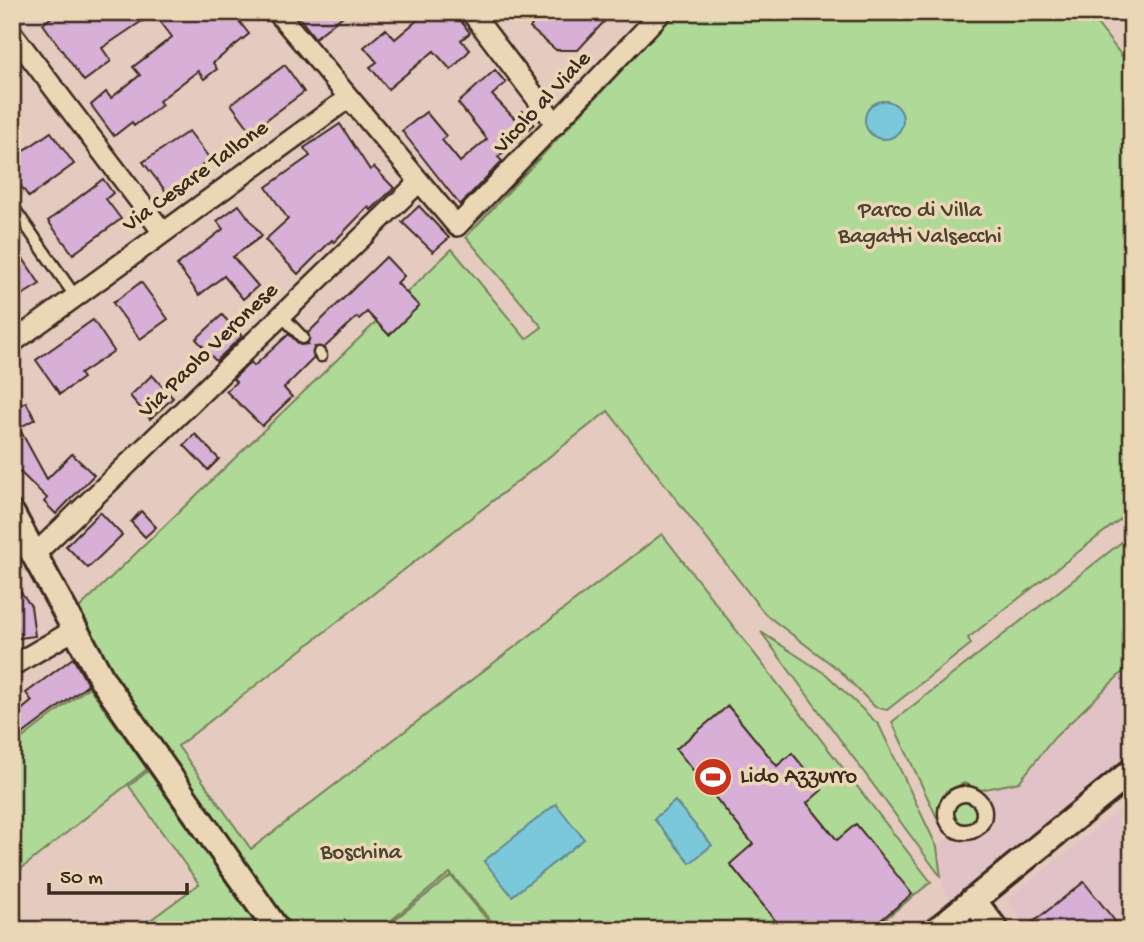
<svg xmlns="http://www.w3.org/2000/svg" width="1144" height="942" viewBox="0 0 1144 942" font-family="'Gochi Hand',sans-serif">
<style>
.built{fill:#e1c2c6}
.green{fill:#afd997;stroke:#75825a;stroke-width:2}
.water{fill:#7cc8db;stroke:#62898f;stroke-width:2}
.building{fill:#d7afd7;stroke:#3b2a1e;stroke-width:2}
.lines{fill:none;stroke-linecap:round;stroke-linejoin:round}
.service-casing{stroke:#3b2a1e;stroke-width:15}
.pedestrian-casing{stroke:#3b2a1e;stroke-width:19}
.minor-casing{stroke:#3b2a1e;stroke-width:24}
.tertiary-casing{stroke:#3b2a1e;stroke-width:30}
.service{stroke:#ebd6b5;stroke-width:10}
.pedestrian{stroke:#ebd6b5;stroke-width:14}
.minor{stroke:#ebd6b5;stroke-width:19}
.tertiary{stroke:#ebd6b5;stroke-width:24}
.labels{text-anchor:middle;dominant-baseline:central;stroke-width:7;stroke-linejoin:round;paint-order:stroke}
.street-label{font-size:23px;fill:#3b2a1e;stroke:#ebd6b5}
.park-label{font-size:23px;fill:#4c4430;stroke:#ebd6b5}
.poi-label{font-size:23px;fill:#3b2a1e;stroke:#ebd6b5;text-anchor:start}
</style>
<rect width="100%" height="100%" fill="#e5cabf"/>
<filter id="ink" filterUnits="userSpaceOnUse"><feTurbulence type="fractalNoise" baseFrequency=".0143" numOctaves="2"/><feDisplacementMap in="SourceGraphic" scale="14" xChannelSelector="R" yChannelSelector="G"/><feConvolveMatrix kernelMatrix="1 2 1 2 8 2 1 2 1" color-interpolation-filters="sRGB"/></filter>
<g filter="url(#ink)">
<g class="built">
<polygon points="1132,664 1132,753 951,900 943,886 937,847 940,843 956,837 974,836 983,830 990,812 982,792 1020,782 1055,738"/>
<polygon points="1132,800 1132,930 1122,930 1084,882 1027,927 1010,905 1009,898"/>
</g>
<g class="green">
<polygon points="676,12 1088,12 1132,69 1132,510 968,638 971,644 887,710 875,707 839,670 765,614 608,411 178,746 251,849 662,534 931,882 871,930 499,930 450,873 379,930 291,930 107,673 76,611 452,249 526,339 542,327 466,237"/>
<polygon points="1132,534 1132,663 1054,738 1019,782 981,790 964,783 946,791 938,808 942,823 939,822 892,722"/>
<polygon points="761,632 827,675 879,725 937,847 941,877"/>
<polygon points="89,687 147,769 12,876 12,746"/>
<polygon points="148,771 260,930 137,930 199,884 129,786"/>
<circle cx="965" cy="813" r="12"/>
<polygon points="451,876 496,930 381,930"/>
</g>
<g class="water">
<circle cx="884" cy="120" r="19"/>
<polygon points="675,801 712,845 690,863 654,819"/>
<polygon points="556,804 584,839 512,896 484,861"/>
</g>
<g class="building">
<polygon points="58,12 232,12 249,34 213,63 217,69 204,79 198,71 159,101 162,105 134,126 132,122 114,136 91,105 106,92 111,98 140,75 133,67 172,37 154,13 102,48 111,61 84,81 43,24"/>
<polygon points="295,12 348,12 315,38"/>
<polygon points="427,12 454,12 470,33 461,40 470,50 451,70 434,51 388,89 370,67 377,62 364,47 386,29 395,39"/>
<polygon points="519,12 613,12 578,50 556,50 530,28 532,25"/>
<polygon points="285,65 304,92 251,131 231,104"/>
<polygon points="495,70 506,83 492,95 514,118 522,111 534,124 498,157 502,161 460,205 402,131 426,112 446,136 442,140 460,162 487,139 458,103"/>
<polygon points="340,124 370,170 374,167 394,188 371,210 368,207 334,242 332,240 298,274 265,240 288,219 266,187 310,156 304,148"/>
<polygon points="189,131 210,159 168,194 143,162"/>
<polygon points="51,132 74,164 29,197 12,174 12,159"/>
<polygon points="103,179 113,193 106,199 121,219 73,254 48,221"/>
<polygon points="239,205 262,236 233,257 258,286 243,299 224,276 199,295 177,265 223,229 217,221"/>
<polygon points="419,206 449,238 433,252 402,222"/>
<polygon points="12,242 40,284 12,301"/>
<polygon points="386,257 404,276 397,283 419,306 389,335 367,312 359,319 357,317 324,348 314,347 314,358 284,388 292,397 262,426 226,391 236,382 233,379 251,362 254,366 289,334 300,345 308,344 308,333"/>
<polygon points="141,282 168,319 140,339 113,303"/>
<polygon points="222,315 242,336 216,361 196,339"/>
<polygon points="93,320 114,351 80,374 83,378 60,394 36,360"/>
<polygon points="152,375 173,398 150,419 130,396"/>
<polygon points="26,402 35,419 19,428 47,479 72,454 94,475 56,514 44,502 47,498 20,472 12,477 12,410"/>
<polygon points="195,434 219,459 208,470 184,445"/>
<polygon points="141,511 156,527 145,537 131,522"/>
<polygon points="100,512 122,535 88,568 66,546"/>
<polygon points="12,580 31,606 35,636 12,639"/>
<polygon points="73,658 88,685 12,742 12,718 32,701 26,693"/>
<polygon points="728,706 777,766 792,753 822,790 807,803 837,840 856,824 912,894 869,930 783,930 730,864 753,844 676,749"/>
<polygon points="1084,882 1122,930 1023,930"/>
</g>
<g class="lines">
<defs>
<g id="service">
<polyline points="13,207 75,296"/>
<polyline points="281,315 303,338"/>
<polyline points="319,353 321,356"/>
</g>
<circle id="pedestrian" cx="965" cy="813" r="19"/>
<g id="minor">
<polyline points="277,12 457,226 662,12"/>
<polyline points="471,12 556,124"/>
<polyline points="12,33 162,231"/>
<polyline points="12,343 347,99"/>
<polyline points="34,555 418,183"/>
<polyline points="12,666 74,630"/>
</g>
<g id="tertiary">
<polyline points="12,514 103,681 277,930"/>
<polyline points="973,900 996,930"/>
<polyline points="937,930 1132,771"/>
</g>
</defs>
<use href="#service" class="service-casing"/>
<use href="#pedestrian" class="pedestrian-casing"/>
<use href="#minor" class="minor-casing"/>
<use href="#tertiary" class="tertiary-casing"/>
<use href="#service" class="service"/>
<use href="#pedestrian" class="pedestrian"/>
<use href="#minor" class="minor"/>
<use href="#tertiary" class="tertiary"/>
</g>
</g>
<defs>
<symbol id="stadium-disc" viewBox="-11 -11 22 22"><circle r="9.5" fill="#c8321e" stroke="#ebd6b5"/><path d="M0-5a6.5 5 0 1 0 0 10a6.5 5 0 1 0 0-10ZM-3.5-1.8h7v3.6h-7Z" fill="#fff"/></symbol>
</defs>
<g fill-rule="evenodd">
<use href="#stadium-disc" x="691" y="755" width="44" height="44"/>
</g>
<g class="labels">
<g class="street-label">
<text transform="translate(543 103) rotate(-47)">Vicolo al Viale</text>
<text transform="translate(196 177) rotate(-36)">Via Cesare Tallone</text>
<text transform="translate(209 351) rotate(-44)">Via Paolo Veronese</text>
</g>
<g class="park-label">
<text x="920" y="211">Parco di Villa<tspan x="920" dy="26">Bagatti Valsecchi</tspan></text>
<text x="361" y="853">Boschina</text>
</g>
<g class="poi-label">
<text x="740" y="777">Lido Azzurro</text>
</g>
</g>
<rect width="1144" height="942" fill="none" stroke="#ebd6b5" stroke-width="42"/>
<rect x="21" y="21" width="1102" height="900" fill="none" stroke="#3b2a1e" stroke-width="2.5" filter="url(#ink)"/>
<path d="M49 883v10h138v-10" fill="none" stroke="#3b2a1e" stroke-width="3.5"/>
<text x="60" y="883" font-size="21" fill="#3b2a1e" stroke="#ebd6b5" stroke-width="5" paint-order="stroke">50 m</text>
</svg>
